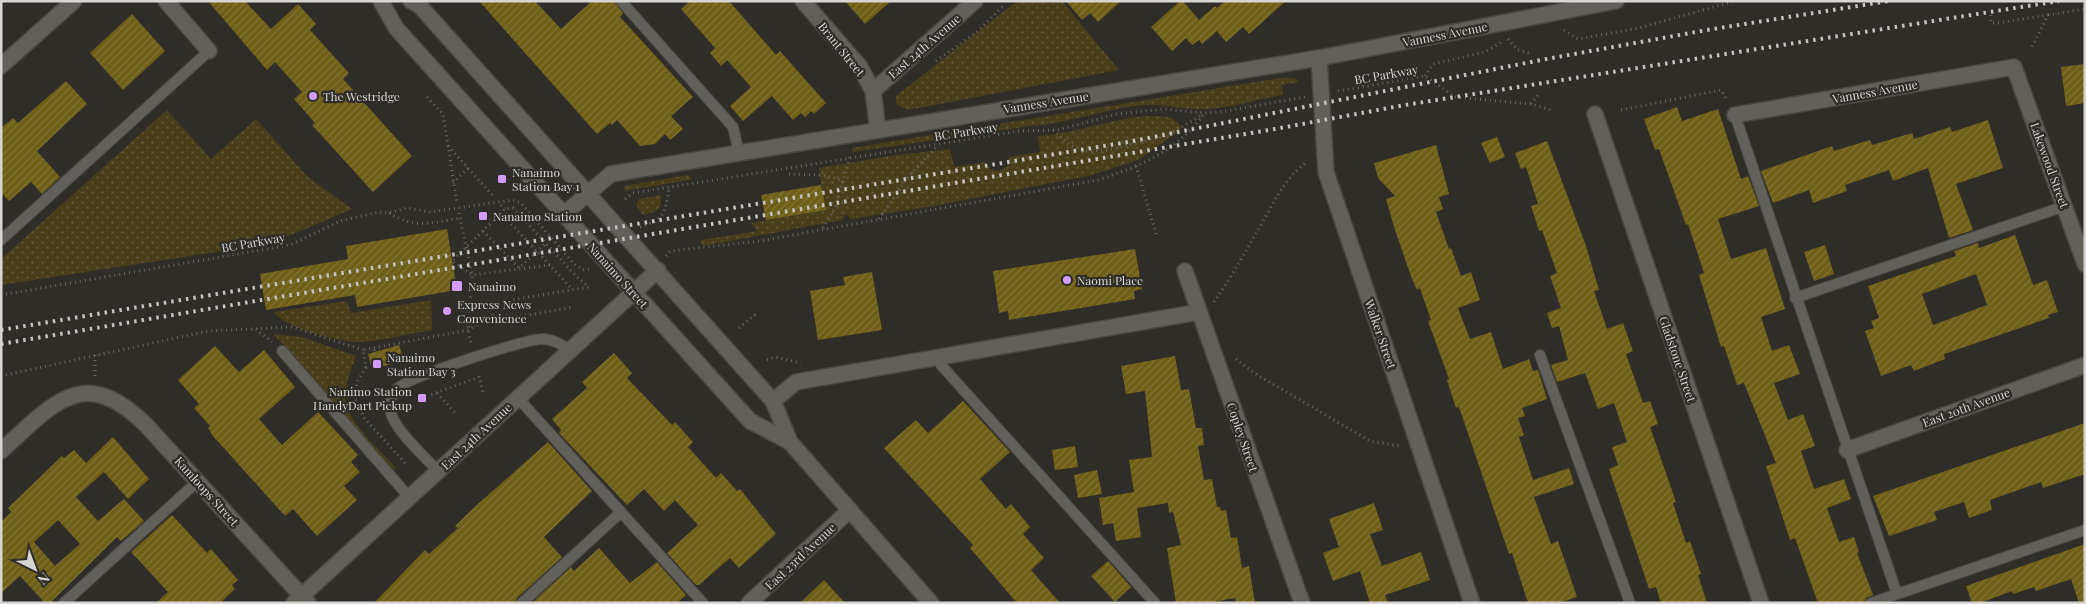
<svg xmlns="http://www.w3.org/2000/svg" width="2086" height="604" viewBox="0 0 2086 604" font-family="'Playfair Display',serif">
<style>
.grass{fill:url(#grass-dots)}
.building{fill:url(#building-hatch);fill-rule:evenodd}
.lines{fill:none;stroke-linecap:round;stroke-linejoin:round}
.lane-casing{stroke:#494843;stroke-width:12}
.street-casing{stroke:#494843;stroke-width:18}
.secondary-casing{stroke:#494843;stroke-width:18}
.path{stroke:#696863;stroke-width:3;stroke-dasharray:1 4;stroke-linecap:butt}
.lane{stroke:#62605a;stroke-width:10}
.street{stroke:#62605a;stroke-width:15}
.secondary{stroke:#62605a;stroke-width:15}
.rail{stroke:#c4c3c0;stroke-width:4;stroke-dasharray:2.5 5;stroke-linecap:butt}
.poi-dot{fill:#d39cfc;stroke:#2f2d28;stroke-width:2}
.labels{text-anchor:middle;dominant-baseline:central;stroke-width:4.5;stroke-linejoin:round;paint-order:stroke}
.street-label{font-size:12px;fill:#d7d6d3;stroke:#2f2d28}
.poi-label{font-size:12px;fill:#d7d6d3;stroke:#2f2d28;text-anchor:start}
</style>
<defs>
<pattern id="grass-dots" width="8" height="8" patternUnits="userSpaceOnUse" patternTransform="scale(1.25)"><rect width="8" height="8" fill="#483f1a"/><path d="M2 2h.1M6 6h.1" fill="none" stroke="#625a3a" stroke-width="1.8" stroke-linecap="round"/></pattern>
<pattern id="building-hatch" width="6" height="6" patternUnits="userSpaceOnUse" patternTransform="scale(1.25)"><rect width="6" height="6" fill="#6e5e16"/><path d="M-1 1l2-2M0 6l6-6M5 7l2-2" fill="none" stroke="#827437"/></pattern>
</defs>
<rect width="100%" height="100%" fill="#2f2d28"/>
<g class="grass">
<polygon points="1017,1 1062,1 1119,70 908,110 896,104 896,96"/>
<path d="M1280,78H1294L1299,82L1281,85L1283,95C1257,99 1229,109 1203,109C1183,110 1162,103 1142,105C1103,109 1067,124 1029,126L853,152L852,148Z"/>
<polygon points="167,110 211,159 256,119 308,177 352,209 284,238 249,247 1,285 1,259"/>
<path d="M1144,116C1159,116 1176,114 1182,129L1138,160L1092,175L934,206L851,219L846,214L842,220L703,246L701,240L757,231L751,223L825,210L819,168L890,156L950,149L954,167L985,162L990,169L999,171L1008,166L1009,157L1040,152L1038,136C1074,134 1108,120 1144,116Z"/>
<polygon points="688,175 692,179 688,180 625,191 624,186"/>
<polygon points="661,195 661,206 654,212 643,215 636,205 639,199"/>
<path d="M431,300L432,330C412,333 374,343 356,342C337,341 284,328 274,312L347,301L351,313Z"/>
<path d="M273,334L302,337L356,356C351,370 344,385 346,401C347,422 382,452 396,468L393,471L339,411L294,355Z"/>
</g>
<g class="building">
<polygon points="208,1 245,1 271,29 298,4 316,24 310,30 349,73 343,79 412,156 373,192 312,125 315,123 294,99 302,92 275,62 267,70"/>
<polygon points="479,1 535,1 561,29 592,1 614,1 623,13 620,17 693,97 671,116 683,129 670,140 665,134 655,144 640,146 617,120 612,125 610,123 597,134"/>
<polygon points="690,1 729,1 776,55 780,51 826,103 814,114 811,111 805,117 801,113 793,120 772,96 743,121 730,106 751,87 727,60 721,66 710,53 715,48 681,9"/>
<polygon points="845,1 891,1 865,24"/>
<polygon points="1066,1 1121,1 1098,22 1090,13 1082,20"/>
<polygon points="1180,1 1183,1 1199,20 1215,6 1217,8 1225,1 1286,1 1249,34 1243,27 1226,42 1217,31 1202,44 1199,40 1192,45 1186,38 1172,51 1151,27"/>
<polygon points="132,14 165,51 123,90 90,53"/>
<polygon points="2085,64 2085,103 2066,106 2061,67"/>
<polygon points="66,81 87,104 37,151 60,177 42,194 31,182 9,201 1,192 1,128 13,118 18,123"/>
<polygon points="1677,107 1682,121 1718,109 1741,179 1748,176 1759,206 1718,219 1731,259 1766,248 1785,309 1761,317 1772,351 1789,345 1800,374 1774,383 1788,420 1803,414 1815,446 1801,451 1814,489 1844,479 1851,499 1827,508 1839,542 1854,537 1859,552 1857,553 1873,595 1866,598 1864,603 1818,603 1795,538 1790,540 1766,466 1776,463 1744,383 1737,385 1724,346 1721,347 1699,275 1704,273 1688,224 1686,225 1659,149 1655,150 1644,119"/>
<polygon points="1988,120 2003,168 1956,184 1973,230 1949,238 1928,168 1893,181 1889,170 1845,185 1847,191 1813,203 1809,190 1773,203 1761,171 1832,146 1834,151 1870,140 1872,145 1912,133 1914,139 1950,127 1952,132"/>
<polygon points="1497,137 1505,157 1490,163 1481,143"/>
<polygon points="1547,141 1586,246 1599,290 1594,291 1607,329 1623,323 1633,351 1626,354 1643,403 1650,401 1658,424 1650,427 1676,502 1673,503 1686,543 1690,541 1701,574 1698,575 1707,603 1661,603 1656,587 1649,589 1609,469 1618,465 1612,447 1627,442 1614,403 1598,409 1585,373 1557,382 1551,365 1568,360 1559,326 1552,328 1547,313 1561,308 1550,276 1557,273 1542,230 1539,231 1531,206 1538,204 1526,167 1521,169 1515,153"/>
<polygon points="1436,145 1449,194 1439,197 1443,209 1436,212 1449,249 1451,248 1461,276 1471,272 1480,300 1458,308 1470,339 1491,332 1503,369 1529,359 1533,371 1538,370 1547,399 1522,408 1525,416 1518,418 1524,435 1519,437 1533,480 1569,468 1574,484 1534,497 1551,544 1558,541 1577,597 1559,603 1528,603 1512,553 1509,554 1459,407 1456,408 1447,380 1449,379 1428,321 1431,320 1420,288 1417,290 1412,279 1395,230 1386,199 1395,196 1378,178 1374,163"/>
<polygon points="821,185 826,210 766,220 761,195"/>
<polygon points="447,229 457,290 357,307 355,295 266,310 260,274 348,259 346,246"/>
<path d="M2015,235L2033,285L2047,280L2058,312L2048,315L2049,318L1944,354L1945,359L1914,371L1911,365L1881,376L1865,331L1874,328L1871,321L1879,318L1868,286L1956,256L1954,251L1978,243L1979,248ZM1976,274L1987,305L1933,325L1922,294Z"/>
<polygon points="1825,245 1834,274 1814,281 1804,252"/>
<polygon points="1135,249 1142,289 1134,291 1135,299 1009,320 1008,311 999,313 993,271"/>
<polygon points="872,272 882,330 818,340 810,291 845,285 843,277"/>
<polygon points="399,345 404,361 372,369 368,354"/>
<polygon points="215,346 239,372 264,350 295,387 259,419 282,445 318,412 358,455 351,462 360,472 344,486 357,500 317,536 293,509 285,516 213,436 208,428 210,426 194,408 199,404 178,380"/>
<polygon points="614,353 632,373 627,378 672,425 675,422 693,442 688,447 716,478 721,473 737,491 740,489 776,534 739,568 730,558 699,585 696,585 667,553 698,525 675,500 664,511 644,489 627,505 559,433 561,430 552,419 587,388 582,382"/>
<polygon points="1175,356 1181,390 1189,389 1196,428 1202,428 1204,445 1198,446 1204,480 1212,479 1217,507 1220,507 1221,511 1226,510 1231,538 1237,537 1242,568 1249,566 1255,603 1236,603 1235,598 1207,603 1176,603 1167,548 1181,545 1173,512 1169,513 1168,503 1137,508 1141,537 1116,541 1113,523 1103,525 1099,498 1134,492 1129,460 1152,457 1145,391 1126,394 1121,366"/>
<polygon points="963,401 1010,452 980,479 1006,509 1011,504 1030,527 1023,534 1044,558 1031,570 1060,603 1017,603 970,548 973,545 884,448 916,420 928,433"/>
<polygon points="2085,423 2085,474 2043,488 2041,482 1990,500 1992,510 1969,518 1964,502 1934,512 1937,520 1889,536 1873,496"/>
<path d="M113,437L149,479L128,499L104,472L76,497L98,521L124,499L144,521L121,541L117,537L50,603H45L20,576L1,593V522L11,512L8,508L62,456L64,458L74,450L86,463ZM58,520L80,544L55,566L34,542Z"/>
<polygon points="548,442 592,491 544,537 562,557 517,598 515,603 374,603 425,550 429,554 458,528 455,526 478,504"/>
<polygon points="1075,446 1078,467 1055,470 1052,450"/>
<polygon points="1097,470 1102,494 1078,498 1074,475"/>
<polygon points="1374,503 1383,530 1370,534 1382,566 1421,552 1430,580 1385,595 1388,603 1370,603 1360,571 1333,581 1323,553 1339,547 1329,519"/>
<polygon points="172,515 207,553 211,549 238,580 232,585 235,589 220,603 156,603 168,592 131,552"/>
<polygon points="2085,544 2085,603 2079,603 2071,579 2036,591 2034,587 2013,594 2012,591 1980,603 1972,603 1966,586"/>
<polygon points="599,548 630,583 657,562 686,595 677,603 532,603 571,567 574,571"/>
<polygon points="1108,561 1131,587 1115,602 1091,576"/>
<polygon points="824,580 845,603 800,603"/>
</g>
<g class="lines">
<defs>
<g id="lane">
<polyline points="621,1 733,127 739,153"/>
<polyline points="1735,115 1897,594"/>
<polyline points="1,240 209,51"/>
<polyline points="1795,298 2065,206"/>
<polyline points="282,351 409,497"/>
<polyline points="1540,355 1630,603"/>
<polyline points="938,356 941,365 1155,603"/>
<polyline points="518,398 703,603"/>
<path d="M438,471C425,457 391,427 390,408C389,401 393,393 398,388C411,376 523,340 542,339C553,339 562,345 570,350"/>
<polyline points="64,603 198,481"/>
<polyline points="522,603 620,513"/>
<polyline points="1871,603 2085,530"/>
</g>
<g id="street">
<polyline points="166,1 209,51"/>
<polyline points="803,1 860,67 873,91 878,130"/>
<polyline points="1319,58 1326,172 1472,603"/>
<polyline points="1,66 74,1"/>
<polyline points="873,91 975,1"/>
<polyline points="1595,114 1761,603"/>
<polyline points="1735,115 2014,67 2085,264"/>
<polyline points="564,214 611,174 1319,58 1616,1"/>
<polyline points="1185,271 1302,603"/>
<polyline points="773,401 796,382 1199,312"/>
<polyline points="1847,450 2085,365"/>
<path d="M1,451C54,403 84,363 147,426L308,603"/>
<polyline points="294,603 658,270"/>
<polyline points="749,603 850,510"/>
</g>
<g id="secondary">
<polyline points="381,1 396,28 750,421 790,442"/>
<polyline points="411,1 420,6 773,401 790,442 931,603"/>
</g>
</defs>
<use href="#lane" class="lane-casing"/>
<use href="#street" class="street-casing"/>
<use href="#secondary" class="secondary-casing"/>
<g class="path">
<polyline points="1991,15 1991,23 1997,23 2048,15 2032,47"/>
<polyline points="2048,15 2085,9"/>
<polyline points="1564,30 1578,39 1639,28 1735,1"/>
<polyline points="1508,39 1518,50 1532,54"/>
<polyline points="936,61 978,31 1003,6"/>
<polyline points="1425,76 1433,64 1485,52 1502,42"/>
<polyline points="1338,91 1425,76 1455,97 1531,104 1551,110"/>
<polyline points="427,97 443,114 457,203"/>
<polyline points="1531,104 1538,95"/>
<polyline points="1621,110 1721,90 1727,100"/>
<polyline points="1053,130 1071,146 1086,151 1109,150 1166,136 1202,115"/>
<polyline points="448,146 494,197"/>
<polyline points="1136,166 1157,237"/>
<path d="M789,174C807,175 832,173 847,184"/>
<polyline points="453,183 468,168"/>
<polyline points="625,199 633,193 1019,131 1058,130 1117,114 1164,109 1205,113 1220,112 1305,97"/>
<polyline points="501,205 505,209"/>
<path d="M389,213C415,229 431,223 460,218"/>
<polyline points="459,213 472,275 468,330 471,343"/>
<polyline points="501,213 572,289"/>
<polyline points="879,219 909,176 937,146"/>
<path d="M640,227C665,219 665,213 669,188"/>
<polyline points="823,228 835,208 850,157"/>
<polyline points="483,231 519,268 546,243"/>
<path d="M666,256L670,251L760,241L1098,180C1143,165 1175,152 1204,114"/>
<polyline points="550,265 472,275 452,261 505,209 513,208 577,277 589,287"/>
<polyline points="1,295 290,245 340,221 379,212 388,213 407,208 430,212 513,200 521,203 574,264 583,270 589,269"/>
<path d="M1214,302C1230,279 1244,254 1258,230C1272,206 1284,178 1307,162"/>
<polyline points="491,304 493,321"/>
<polyline points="469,307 589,287"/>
<polyline points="739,328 756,314"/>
<polyline points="256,329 272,342"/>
<polyline points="95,355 95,377"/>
<polyline points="1236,359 1254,373 1370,441 1400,446"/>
<polyline points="767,360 775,357 801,363"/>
<polyline points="366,367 377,364 374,348"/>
<polyline points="1,376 208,331 292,327 363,350"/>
<polyline points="479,376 483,392"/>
<polyline points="437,393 457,415"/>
<polyline points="422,398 479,377"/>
<polyline points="405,463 365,419 355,399 357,382 366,367 363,350 468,330 478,324 573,307"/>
</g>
<use href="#lane" class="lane"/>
<use href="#street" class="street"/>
<use href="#secondary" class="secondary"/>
<g class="rail">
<polyline points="1,330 1128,142 1541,60 1707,30 1889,1"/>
<polyline points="1,344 1275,129 1405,105 2059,1"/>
</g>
</g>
<g class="poi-dot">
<circle cx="313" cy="96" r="5"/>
<rect x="497" y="174" width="10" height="10" rx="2.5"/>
<rect x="478" y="211" width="10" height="10" rx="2.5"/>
<circle cx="1067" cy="280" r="5"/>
<rect x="451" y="280" width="12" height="12" rx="2.5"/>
<circle cx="447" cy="311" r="5"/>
<rect x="372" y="359" width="10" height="10" rx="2.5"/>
<rect x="417" y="393" width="10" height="10" rx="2.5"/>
</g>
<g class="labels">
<g class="street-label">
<text transform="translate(1445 34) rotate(-11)">Vanness Avenue</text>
<text transform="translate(924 46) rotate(-41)">East 24th Avenue</text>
<text transform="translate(842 49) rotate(51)">Brant Street</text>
<text transform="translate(1386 74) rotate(-10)">BC Parkway</text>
<text transform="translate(1875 91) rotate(-10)">Vanness Avenue</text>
<text transform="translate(1046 102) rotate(-9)">Vanness Avenue</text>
<text transform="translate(966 131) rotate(-9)">BC Parkway</text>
<text transform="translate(2050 165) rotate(70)">Lakewood Street</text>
<text transform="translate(253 242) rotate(-10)">BC Parkway</text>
<text transform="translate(618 275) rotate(48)">Nanaimo Street</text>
<text transform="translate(1381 334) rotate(71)">Walker Street</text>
<text transform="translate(1678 359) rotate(71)">Gladstone Street</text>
<text transform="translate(1966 407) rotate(-20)">East 20th Avenue</text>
<text transform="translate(476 436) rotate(-43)">East 24th Avenue</text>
<text transform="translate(1243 437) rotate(71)">Copley Street</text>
<text transform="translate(207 491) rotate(48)">Kamloops Street</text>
<text transform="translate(800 556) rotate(-43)">East 23rd Avenue</text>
</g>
<g class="poi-label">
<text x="323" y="96">The Westridge</text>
<text x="512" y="172">Nanaimo<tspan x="512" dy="14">Station Bay 1</tspan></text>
<text x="493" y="216">Nanaimo Station</text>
<text x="1077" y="280">Naomi Place</text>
<text x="468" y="286">Nanaimo</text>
<text x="457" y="304">Express News<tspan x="457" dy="14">Convenience</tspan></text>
<text x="387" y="357">Nanaimo<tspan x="387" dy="14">Station Bay 3</tspan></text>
<text x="412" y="391" text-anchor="end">Nanimo Station<tspan x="412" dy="14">HandyDart Pickup</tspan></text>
</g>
</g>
<rect width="2086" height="604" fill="none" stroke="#d7d6d3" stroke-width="5"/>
<g transform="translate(35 569) rotate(138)" stroke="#2f2d28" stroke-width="4" paint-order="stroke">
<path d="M0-4L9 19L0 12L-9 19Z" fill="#d7d6d3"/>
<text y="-8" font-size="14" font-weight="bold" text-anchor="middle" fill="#d7d6d3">N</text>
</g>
</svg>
